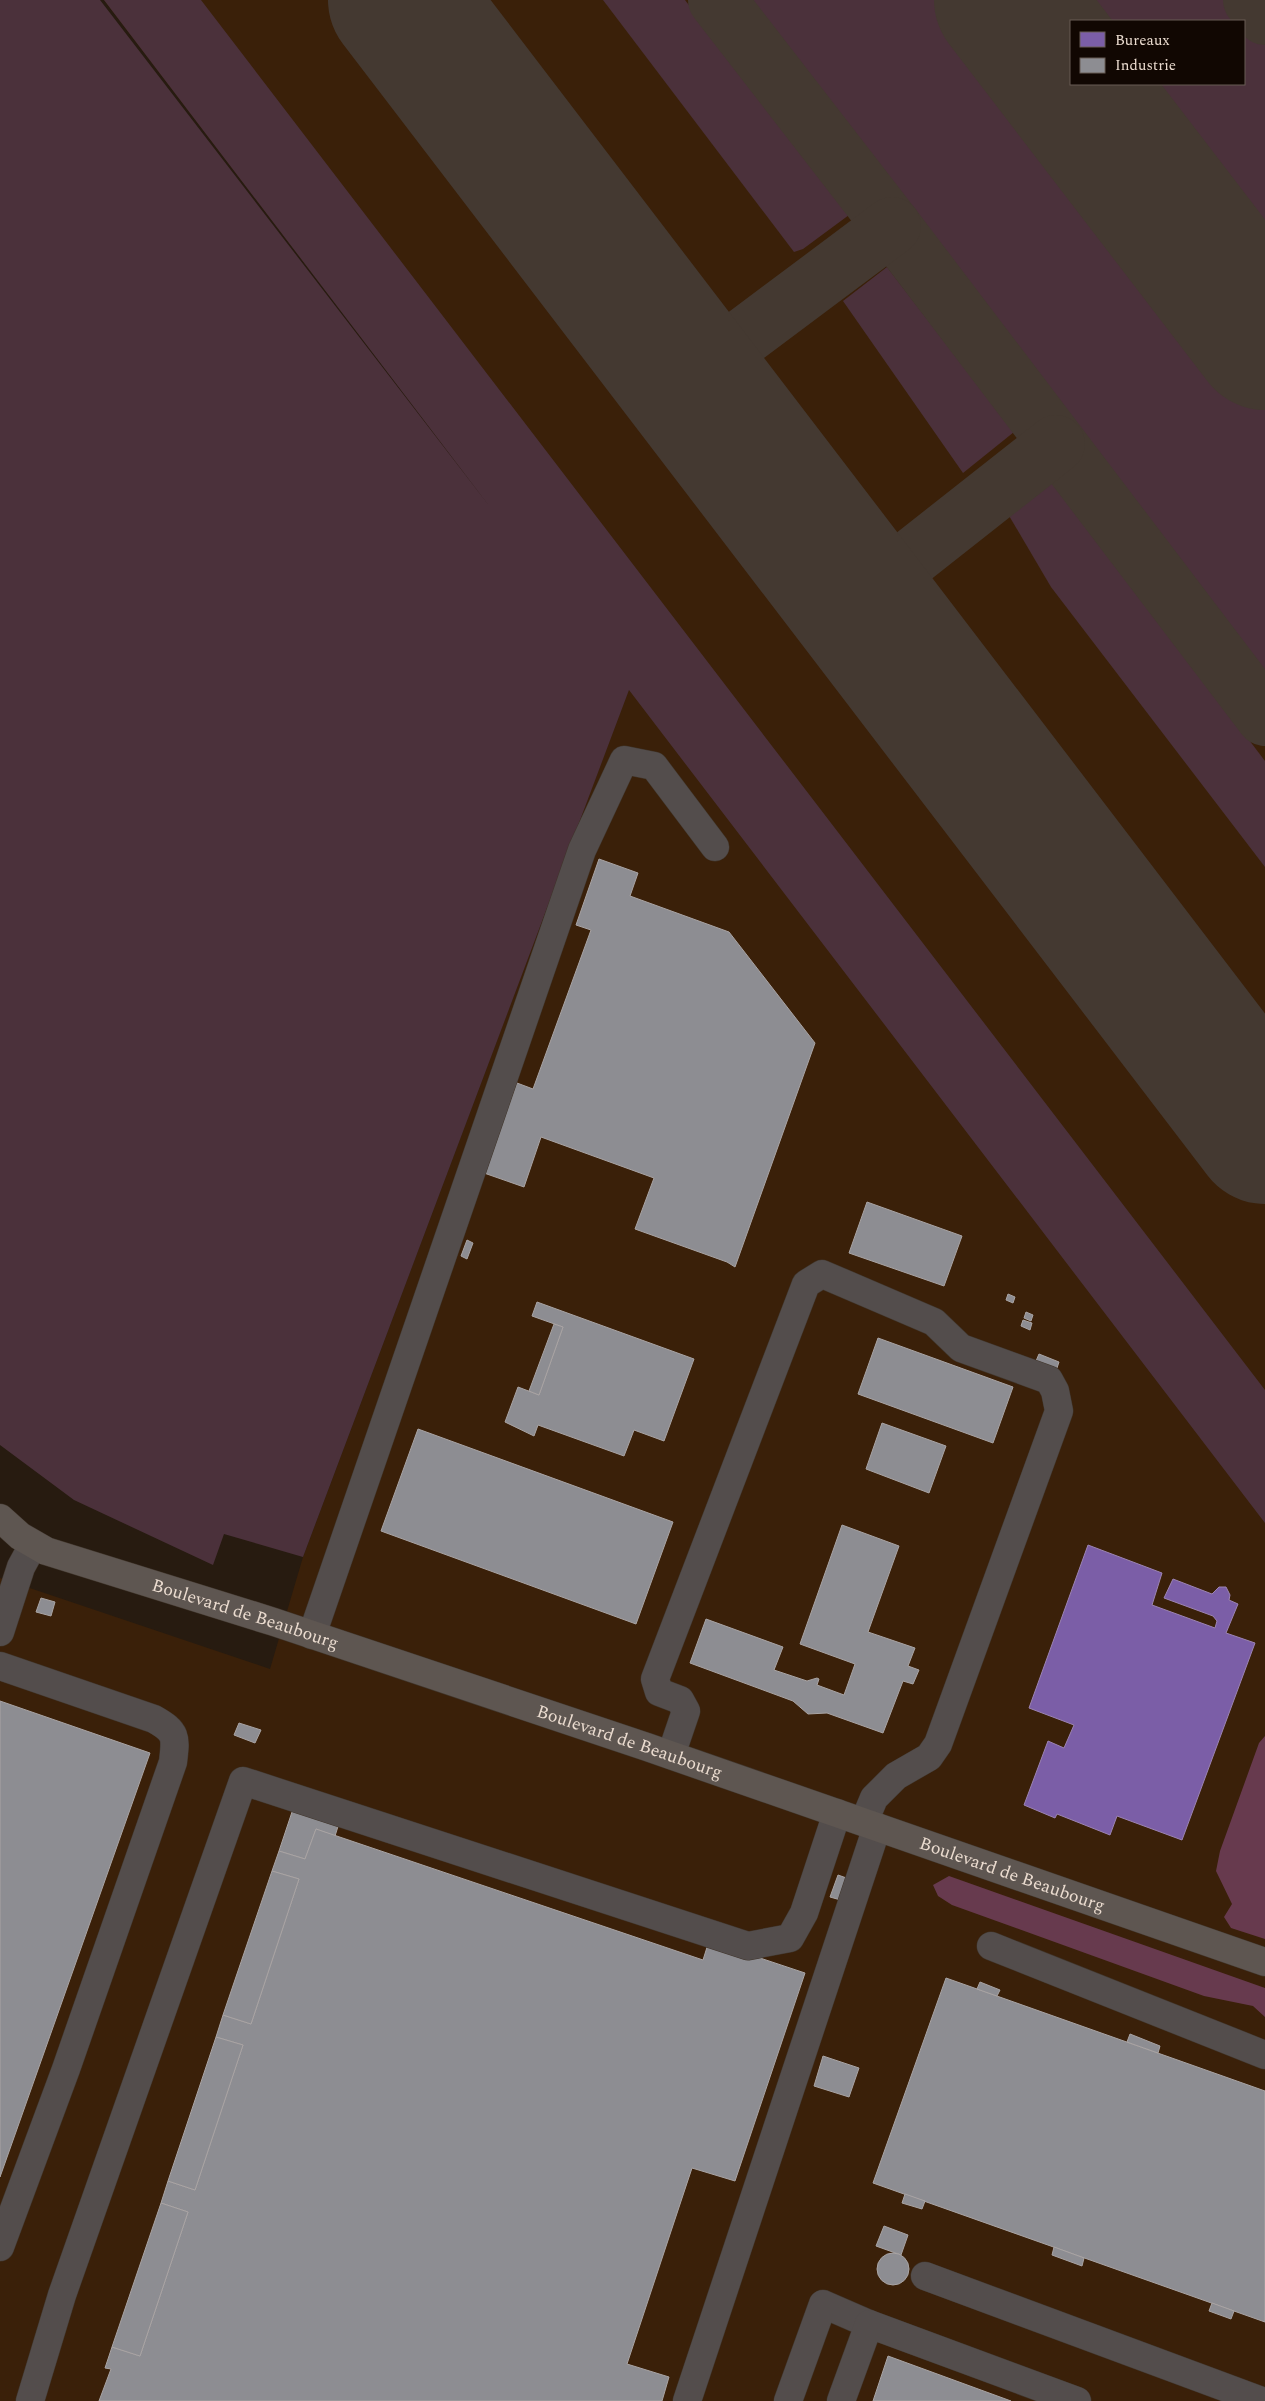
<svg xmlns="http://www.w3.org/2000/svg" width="1265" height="2401" viewBox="0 0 1265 2401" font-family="Spectral,serif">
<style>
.built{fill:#3a2009;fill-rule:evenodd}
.green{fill:#4b313b}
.forest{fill:#673a4e}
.offices{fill:#7b5ea7;stroke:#9c84b3}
.industry{fill:#8d8d92;stroke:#a9a4a4}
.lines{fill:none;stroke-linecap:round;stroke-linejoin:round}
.taxiway{stroke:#443931;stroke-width:58}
.runway{stroke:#443931;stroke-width:144}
.minor-casing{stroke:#41362c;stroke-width:29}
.major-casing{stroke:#41362c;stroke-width:29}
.minor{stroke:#534d4c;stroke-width:28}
.major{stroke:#5e5651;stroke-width:28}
.labels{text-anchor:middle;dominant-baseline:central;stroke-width:5;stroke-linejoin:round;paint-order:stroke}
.street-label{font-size:18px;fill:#eadbcf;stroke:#110702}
</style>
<rect width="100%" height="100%" fill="#271b10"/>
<path class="built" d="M104,0H1265V2401H0V1578L270,1669L303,1557L629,689ZM1071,21H1244V84H1071Z"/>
<g class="green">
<polygon points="0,0 100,0 490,507 104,0 201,0 1265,1390 1265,1523 629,690 303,1557 224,1534 213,1565 74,1500 0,1445"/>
<polygon points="603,0 685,0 849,215 803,249 794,252"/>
<polygon points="744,0 968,0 1265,389 1265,683"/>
<polygon points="1049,0 1238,0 1265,36 1265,245 1229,230 1213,215 1113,84 1244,84 1244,21 1071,21 1071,30"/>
<polygon points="887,267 1014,432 963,473 843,301"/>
<polygon points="1051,479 1265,761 1265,867 1051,587 1008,514"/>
</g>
<g class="forest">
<polygon points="1265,1736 1265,1939 1231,1928 1224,1917 1232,1904 1216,1871 1220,1851 1259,1743"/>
<polygon points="949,1876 1265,1988 1265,2017 1253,2006 1204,1996 952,1905 938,1896 933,1885"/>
</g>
<polygon class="offices" points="1088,1545 1162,1573 1152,1605 1215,1628 1217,1621 1213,1616 1164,1598 1173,1579 1212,1594 1219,1587 1226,1587 1230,1595 1229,1600 1238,1604 1226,1633 1255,1643 1182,1840 1117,1816 1110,1835 1057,1814 1055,1818 1024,1805 1048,1741 1064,1748 1074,1725 1029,1708"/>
<g class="industry">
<polygon points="599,859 638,873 630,896 729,932 815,1043 735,1267 727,1262 635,1229 654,1178 541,1137 524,1187 484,1173 517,1083 533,1089 591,930 576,925"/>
<polygon points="867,1202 962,1236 944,1286 849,1253"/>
<polygon points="467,1240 473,1243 467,1259 461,1256"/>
<polygon points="1008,1294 1015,1297 1013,1303 1006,1300"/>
<polygon points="537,1302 694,1359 664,1441 634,1430 624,1456 538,1425 534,1436 505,1422 518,1387 539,1395 563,1327 532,1316"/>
<polygon points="1026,1312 1033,1315 1031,1321 1024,1318"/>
<polygon points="1023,1320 1032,1323 1030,1330 1021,1326"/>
<polygon points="554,1324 563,1327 539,1395 529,1391"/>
<polygon points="878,1338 1013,1387 993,1443 858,1394"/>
<polygon points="1039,1354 1059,1362 1057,1368 1036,1361"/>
<polygon points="882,1423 946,1446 929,1493 866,1469"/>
<polygon points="418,1429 673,1522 636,1624 381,1531"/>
<polygon points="842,1525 899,1546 868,1632 915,1648 908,1666 919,1670 913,1684 903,1681 883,1733 827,1713 808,1714 793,1701 690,1663 706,1619 783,1647 774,1670 807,1681 817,1678 819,1679 817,1685 844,1695 855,1664 800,1644"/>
<polygon points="41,1598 55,1602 51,1616 36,1612"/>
<polygon points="0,1701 150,1753 0,2177"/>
<polygon points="239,1723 261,1730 255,1743 234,1735"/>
<polygon points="294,1806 340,1820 335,1836 316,1829 305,1859 279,1851"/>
<polygon points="316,1829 703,1960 709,1941 805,1973 735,2181 692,2168 627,2364 669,2377 662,2401 99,2401 111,2369 105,2368 112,2347 140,2356 188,2212 161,2203 168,2181 195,2190 243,2045 216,2037 223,2015 251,2024 299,1879 272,1871 279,1851 305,1859"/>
<polygon points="272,1871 299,1879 251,2024 223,2015"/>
<polygon points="838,1875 852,1880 844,1901 830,1897"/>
<polygon points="946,1978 1265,2091 1265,2322 873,2183"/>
<polygon points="980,1982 1000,1990 997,1996 977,1989"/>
<polygon points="1130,2034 1160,2046 1158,2053 1127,2042"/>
<polygon points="216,2037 243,2045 195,2190 168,2181"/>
<polygon points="823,2056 859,2068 849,2097 814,2086"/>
<polygon points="905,2194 925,2201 922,2209 902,2203"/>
<polygon points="161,2203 188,2212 140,2356 112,2347"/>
<polygon points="884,2226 908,2235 901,2255 876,2246"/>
<polygon points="1054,2247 1084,2258 1082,2266 1052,2255"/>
<circle cx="893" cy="2269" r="16"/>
<polygon points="1212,2303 1234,2311 1231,2319 1209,2311"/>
<polygon points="888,2356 1011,2401 873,2401"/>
</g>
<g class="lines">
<g class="taxiway">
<polyline points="717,0 892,226 1265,717"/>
<polyline points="1252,0 1265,16"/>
<path d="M1170,215C1197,244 1222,270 1265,268"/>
<polyline points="689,378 892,226"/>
<polyline points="858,600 1056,444"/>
</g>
<g class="runway">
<polyline points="400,0 1265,1132"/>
<polyline points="1006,0 1265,338"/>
</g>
<defs>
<g id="minor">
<polyline points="0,1632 21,1567 33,1545"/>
<polyline points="312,1635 582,850 624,760 654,766 715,847"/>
<path d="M0,1666L154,1719C177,1732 176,1737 173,1762L66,2069L0,2247"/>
<polyline points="671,1755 686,1711 680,1700 659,1692 655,1679 806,1284 822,1274 934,1322 961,1348 1049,1380 1055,1391 1059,1411 938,1744 929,1757 896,1776 874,1798 864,1822"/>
<polyline points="991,1946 1265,2055"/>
<polyline points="925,2276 1262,2401"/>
<polyline points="30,2401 62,2295 243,1781 748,1946 790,1938 804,1913 837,1813"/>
<polyline points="687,2401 877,1827"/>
<polyline points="788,2401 823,2304 869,2324"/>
<polyline points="841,2401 869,2324 1077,2401"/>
</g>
<g id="major">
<path id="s1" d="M0,1518L20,1536L46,1551L274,1622L647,1747L1265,1962"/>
</g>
</defs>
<use href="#minor" class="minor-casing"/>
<use href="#major" class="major-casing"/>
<use href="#minor" class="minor"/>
<use href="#major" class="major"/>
</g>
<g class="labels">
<g class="street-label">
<text stroke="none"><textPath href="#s1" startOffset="266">Boulevard de Beaubourg</textPath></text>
<text stroke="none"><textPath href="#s1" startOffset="671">Boulevard de Beaubourg</textPath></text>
<text stroke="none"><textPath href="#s1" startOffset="1076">Boulevard de Beaubourg</textPath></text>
</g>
</g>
<rect x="1070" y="20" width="175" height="65" fill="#110702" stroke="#685c54"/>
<rect x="1080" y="32" width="25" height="15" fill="#7b5ea7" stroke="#685c54"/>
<text x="1115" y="45" font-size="15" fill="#eadbcf">Bureaux</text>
<rect x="1080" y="58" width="25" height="15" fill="#8d8d92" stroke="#685c54"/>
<text x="1115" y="70" font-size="15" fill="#eadbcf">Industrie</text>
</svg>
